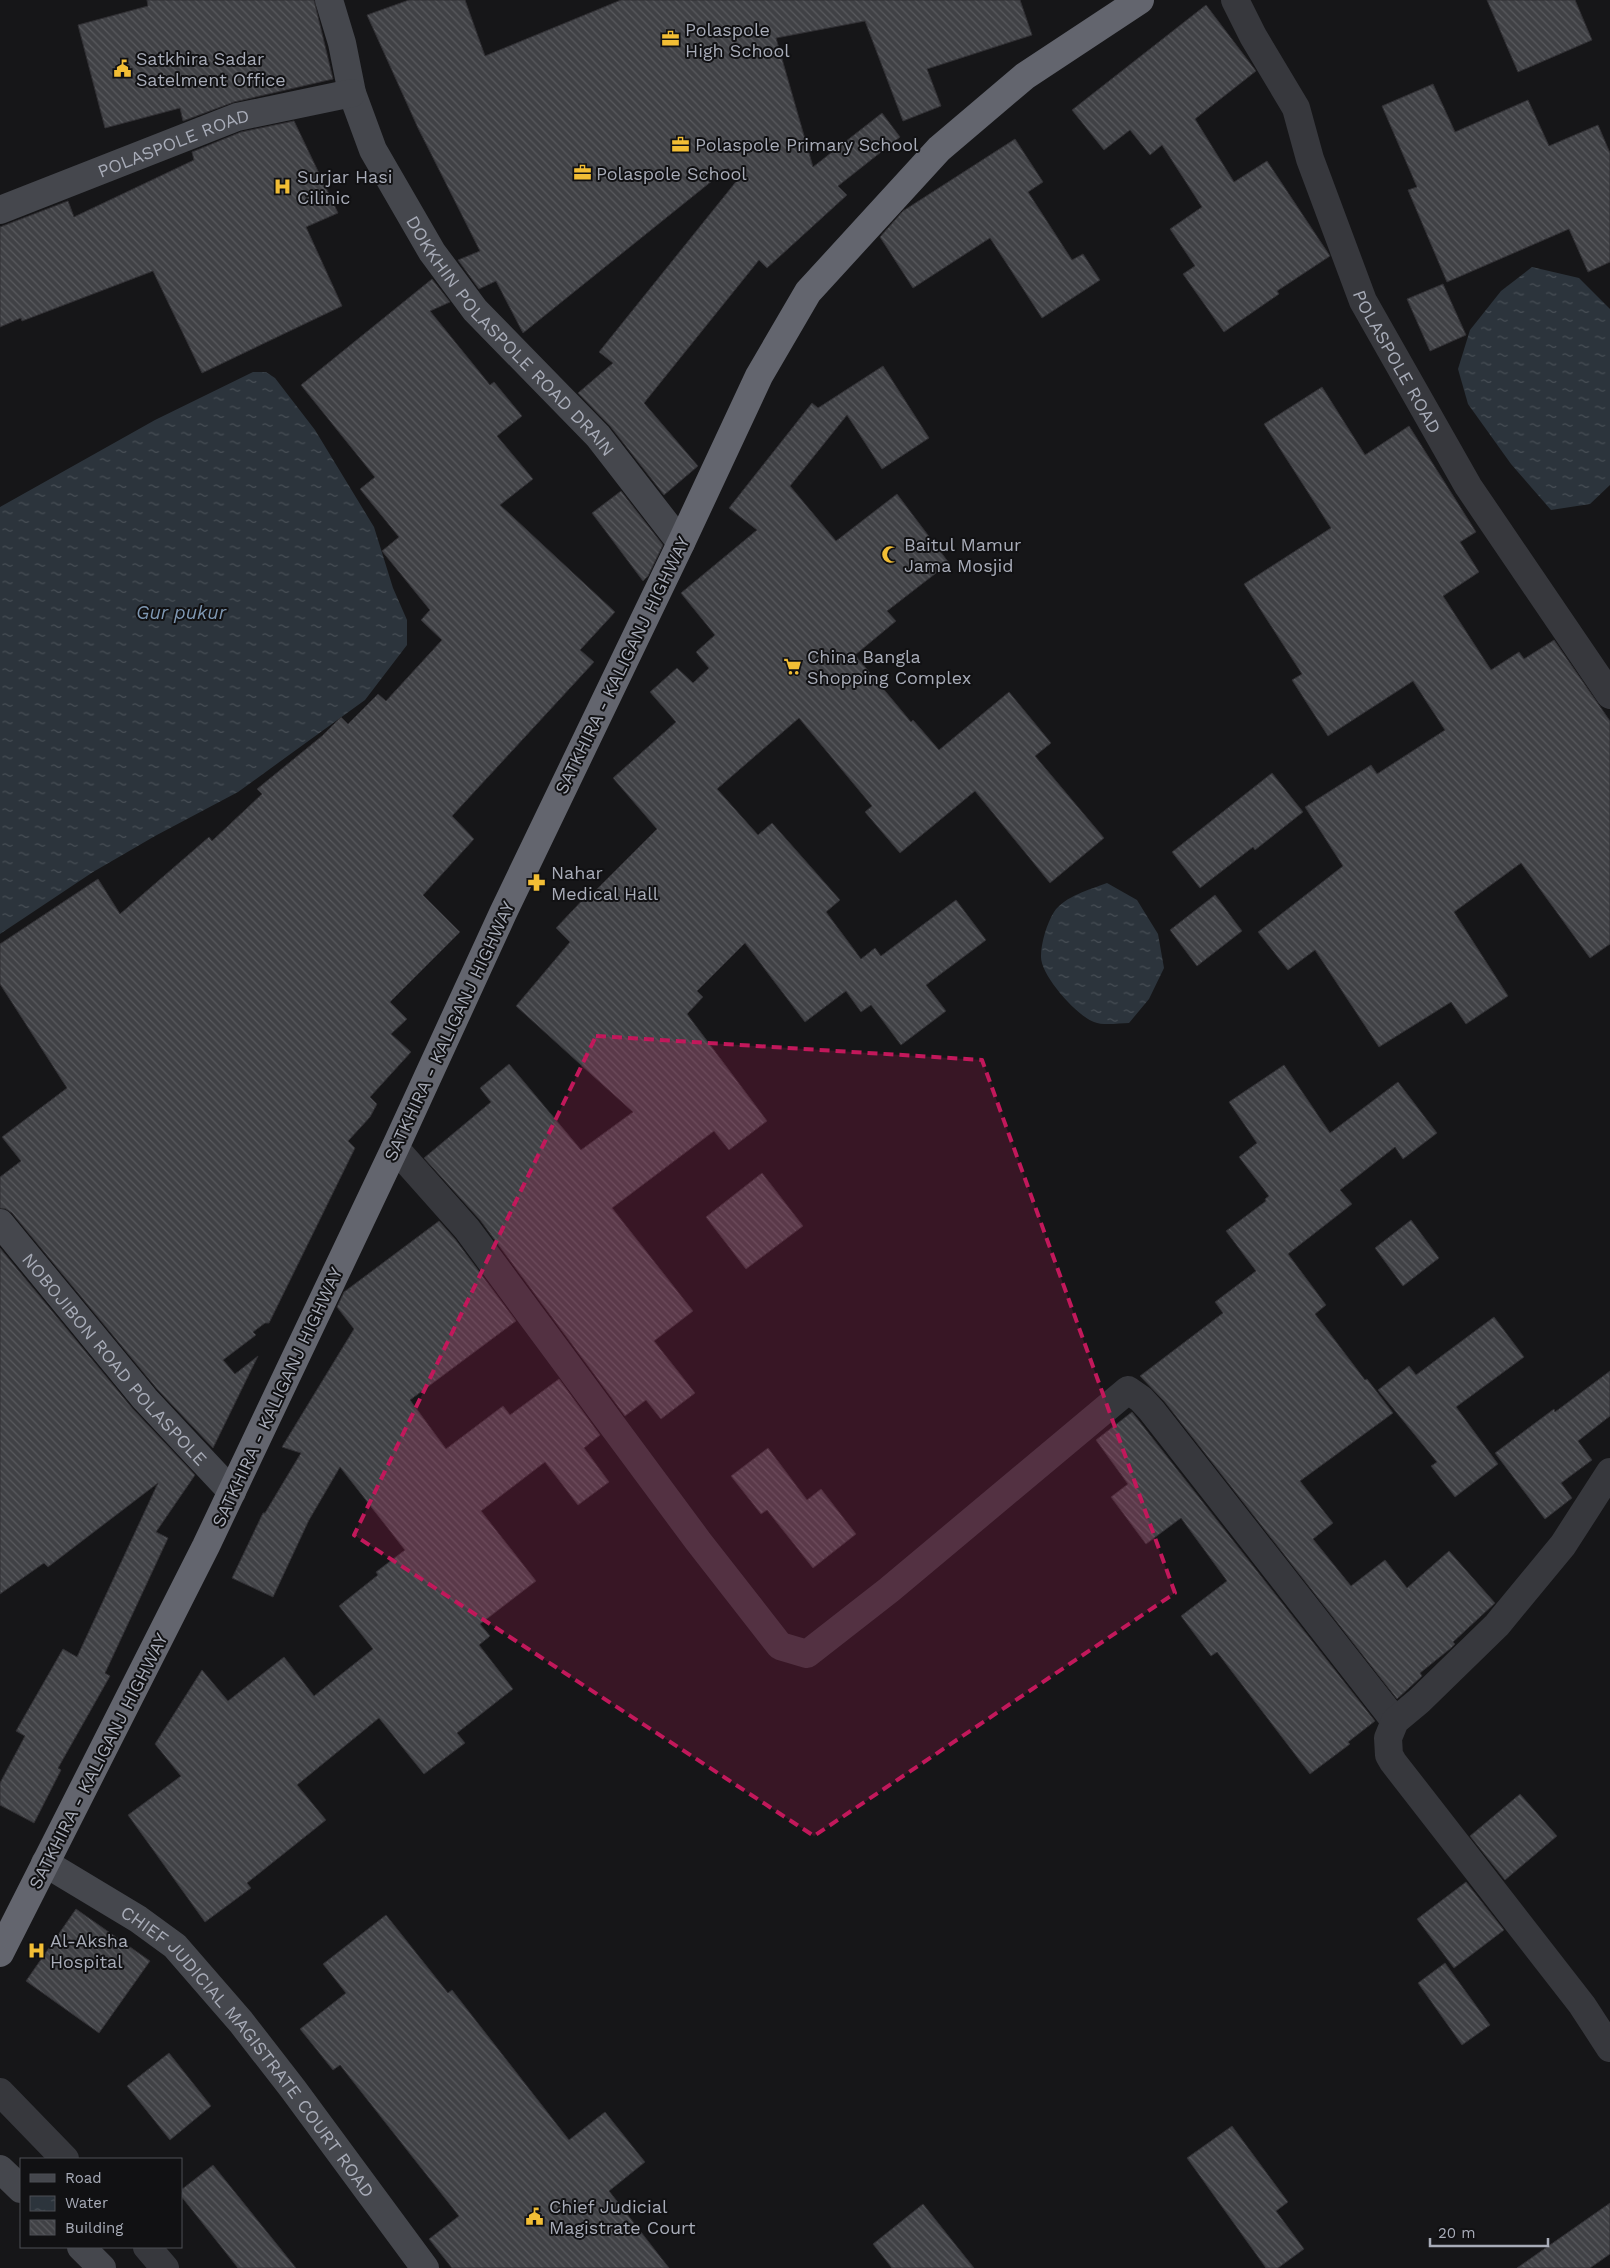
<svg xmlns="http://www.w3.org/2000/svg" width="1610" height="2268" viewBox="0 0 1610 2268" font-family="'Work Sans',sans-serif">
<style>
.water{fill:url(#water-ripples)}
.building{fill:url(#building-back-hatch);stroke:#313034}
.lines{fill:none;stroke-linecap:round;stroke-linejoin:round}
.street{stroke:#37383d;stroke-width:28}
.secondary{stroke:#45474d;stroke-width:28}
.highway{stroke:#63656e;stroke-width:28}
.marked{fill:#c2185b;fill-opacity:0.2;stroke:#c2185b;stroke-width:4;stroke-dasharray:10 6;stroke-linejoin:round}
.labels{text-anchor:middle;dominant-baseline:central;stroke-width:4;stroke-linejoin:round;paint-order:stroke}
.poi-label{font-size:18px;fill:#a8acb8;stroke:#111113;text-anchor:start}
.street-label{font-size:18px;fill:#a8acb8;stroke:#111113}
.water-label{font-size:19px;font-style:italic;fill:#7f98b3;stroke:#111113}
</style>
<defs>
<pattern id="water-ripples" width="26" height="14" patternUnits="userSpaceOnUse" patternTransform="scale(1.25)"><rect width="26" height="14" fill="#2c343c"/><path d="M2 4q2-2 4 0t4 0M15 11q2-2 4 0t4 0" fill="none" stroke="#484f56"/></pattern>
<pattern id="building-back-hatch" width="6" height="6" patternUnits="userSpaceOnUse" patternTransform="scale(1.25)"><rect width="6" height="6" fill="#404145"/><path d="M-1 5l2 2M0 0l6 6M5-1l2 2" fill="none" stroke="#595a5e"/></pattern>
</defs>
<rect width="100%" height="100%" fill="#161618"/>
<g class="water">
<polygon points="1532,267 1579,278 1610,309 1610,485 1590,504 1551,510 1511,464 1468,404 1458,369 1470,330 1501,291"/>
<polygon points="253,372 266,372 275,378 315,430 374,527 393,588 407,620 407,645 365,700 238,792 155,836 93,872 0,934 0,507 155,420"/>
<path d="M1107,883L1137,900L1158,934L1164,968L1149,999L1129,1023C1119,1023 1104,1026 1094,1022C1077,1016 1040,975 1041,956C1041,943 1047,923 1054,912C1065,896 1089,890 1107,883Z"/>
</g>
<g class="building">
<polygon points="147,0 314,0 333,79 234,102 183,121 180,108 105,128 78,25 148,6"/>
<polygon points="409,0 465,0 485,56 621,0 1020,0 1032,35 927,69 941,106 903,121 865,21 776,38 813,167 882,113 900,137 838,186 847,195 767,268 759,260 644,403 698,466 664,495 610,426 578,393 613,363 599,352 739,178 728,168 523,333 496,281 479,289 458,260 480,251 418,128 367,15"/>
<polygon points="1487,0 1575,0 1592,40 1518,72"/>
<polygon points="1206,5 1256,71 1195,119 1234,182 1267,161 1330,256 1277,291 1279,294 1224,332 1183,274 1195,266 1170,229 1202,207 1162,145 1150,155 1130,130 1104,150 1072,110"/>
<polygon points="1433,84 1455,132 1528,100 1549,146 1598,125 1610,153 1610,262 1588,272 1569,229 1447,282 1408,190 1417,187 1382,106"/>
<polygon points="294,121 338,213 306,227 342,306 202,373 153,271 22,321 21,318 0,327 0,227 68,201 74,217 194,160 192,152 241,132"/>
<polygon points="1015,139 1043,182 1028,192 1072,260 1083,254 1100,280 1042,318 990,238 913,288 880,237 903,211"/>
<polygon points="432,279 450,302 430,311 490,385 494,382 522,416 497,436 533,479 500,505 615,612 580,650 594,662 452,816 474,839 423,895 460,932 390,1002 407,1019 391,1034 411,1052 370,1097 377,1104 370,1117 348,1141 355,1148 269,1323 265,1323 253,1332 256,1335 223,1360 235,1374 258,1356 213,1448 157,1389 12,1213 6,1209 0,1208 0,1177 21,1161 2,1137 67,1088 0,984 0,944 98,879 120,914 209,837 212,841 262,794 257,789 322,736 341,717 348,724 378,694 386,701 442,640 421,620 430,610 382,551 399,537 360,489 375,477 301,385"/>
<polygon points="1443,284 1466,335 1430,351 1407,299"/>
<polygon points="883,366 929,438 882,469 847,415 790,486 836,541 897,494 949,563 887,611 896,621 855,655 911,722 913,720 939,750 1009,692 1051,743 1035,756 1104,838 1050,883 975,791 900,853 865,812 872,806 799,718 717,789 758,835 772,823 840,900 826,912 861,959 875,948 881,956 956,900 986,940 926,985 946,1011 901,1045 871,1005 861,1012 846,991 805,1022 745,943 697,991 703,997 687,1014 767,1121 729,1150 714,1131 612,1208 693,1311 654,1341 695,1393 661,1419 646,1400 625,1416 480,1220 424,1158 491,1102 480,1088 509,1064 581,1150 633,1112 516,1006 570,942 556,928 591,891 593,893 657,829 613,778 676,722 650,692 677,668 693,683 709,668 696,652 715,635 681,593 757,530 729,508 812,403 818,408"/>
<polygon points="1322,387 1365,455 1409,426 1476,532 1460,542 1479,572 1443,596 1491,670 1519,652 1524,659 1554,640 1610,721 1610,944 1590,958 1521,863 1454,912 1508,996 1466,1024 1451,1002 1379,1047 1315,950 1288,970 1258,932 1343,866 1305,807 1371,765 1377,774 1445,730 1413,681 1328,736 1292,680 1302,674 1244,584 1331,528 1264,424"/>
<polygon points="621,491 663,545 648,576 643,581 592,513"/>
<polygon points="1272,773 1303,812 1255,850 1253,847 1200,888 1172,852"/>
<polygon points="1215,895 1242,931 1197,966 1170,930"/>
<polygon points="1284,1065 1330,1133 1398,1082 1437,1133 1403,1159 1395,1147 1340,1190 1352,1204 1288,1254 1326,1305 1315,1314 1365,1380 1367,1379 1393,1413 1300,1481 1333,1523 1313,1539 1351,1586 1385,1560 1407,1588 1449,1551 1495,1603 1453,1642 1455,1644 1451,1648 1420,1673 1422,1676 1397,1699 1164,1401 1140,1376 1223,1313 1215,1302 1256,1271 1226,1231 1266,1201 1265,1199 1269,1196 1239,1157 1257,1143 1229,1102"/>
<polygon points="762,1173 803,1226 746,1269 706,1217"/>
<polygon points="1411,1220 1439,1258 1403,1286 1375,1248"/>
<polygon points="439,1221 455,1239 516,1321 410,1400 446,1449 503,1406 510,1415 559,1379 600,1435 584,1448 609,1482 578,1505 545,1462 481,1511 536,1581 480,1624 490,1636 479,1645 513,1689 457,1733 465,1743 424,1774 379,1718 297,1785 326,1820 247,1883 251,1888 205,1922 128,1815 181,1776 155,1744 202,1670 228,1701 284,1657 314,1696 373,1649 339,1606 378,1575 376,1572 405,1550 340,1467 309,1520 273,1597 232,1578 263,1513 265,1513 301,1453 282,1447 354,1329 337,1307 344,1292"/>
<polygon points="0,1248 133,1409 195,1475 156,1532 168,1538 105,1673 110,1676 58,1768 61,1770 34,1823 0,1805 0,1783 25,1736 16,1731 63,1649 77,1657 158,1483 48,1567 44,1563 0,1594"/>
<polygon points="1494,1317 1524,1357 1456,1407 1498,1464 1455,1497 1431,1466 1437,1462 1378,1390 1409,1366 1416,1375"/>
<polygon points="1610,1371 1610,1416 1578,1441 1592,1460 1561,1483 1572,1498 1545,1519 1495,1453 1554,1409 1555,1412"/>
<polygon points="1132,1412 1375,1721 1348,1742 1350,1744 1310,1774 1217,1652 1211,1656 1181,1616 1227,1581 1181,1518 1146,1544 1111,1497 1128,1484 1096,1440"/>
<polygon points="768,1448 807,1500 821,1489 856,1534 813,1568 767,1510 761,1514 731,1476"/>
<polygon points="1520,1794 1557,1836 1505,1880 1470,1836"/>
<polygon points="1466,1882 1504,1930 1454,1968 1417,1919"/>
<polygon points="76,1909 150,1961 99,2033 26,1981"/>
<polygon points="386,1915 448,1993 452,1990 569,2140 605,2112 645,2162 609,2191 669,2268 452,2268 429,2239 459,2216 340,2065 333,2070 300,2029 346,1993 323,1964"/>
<polygon points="1445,1963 1490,2025 1462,2045 1418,1983"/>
<polygon points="169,2053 211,2106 170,2140 127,2086"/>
<polygon points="1232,2126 1288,2202 1276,2211 1304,2249 1278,2268 1266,2268 1187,2158"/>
<polygon points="213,2165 296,2268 238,2268 181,2196 181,2190"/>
<polygon points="1610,2203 1610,2254 1590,2268 1517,2268"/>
<polygon points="923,2204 974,2268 892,2268 873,2244"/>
</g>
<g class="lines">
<g class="street">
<path id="s1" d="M1235,0L1253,36L1296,108L1310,159L1363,301L1468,486L1610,695"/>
<polyline points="395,1148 467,1229 698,1541 780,1646 807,1654 889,1590 1128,1390 1141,1399 1152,1411 1395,1721"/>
<polyline points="1610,1472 1563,1545 1497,1625 1419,1701 1395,1721 1388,1738 1389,1755 1393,1762 1582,2005 1610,2048"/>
<polyline points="0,2092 65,2159"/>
<polyline points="147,2247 165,2268"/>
</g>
<g class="secondary">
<path id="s2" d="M329,0L342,43L352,93L373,150L432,252L475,310L598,436L681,543"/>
<path id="s3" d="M0,210L237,117L352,93"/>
<path id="s4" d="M0,1223L145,1399L232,1492"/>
<path id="s5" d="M45,1863L138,1919L175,1946L241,2022L293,2089L425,2268"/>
<polyline points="0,2169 21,2189"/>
<polyline points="81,2247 102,2268"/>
</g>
<polyline class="highway" points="0,1953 206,1546 395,1148 503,913 681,543 759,376 808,292 939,149 1025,76 1140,0"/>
</g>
<path class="marked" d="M596,1036L982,1060L1175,1593L814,1836L354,1535Z"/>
<defs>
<symbol id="office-bare" viewBox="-9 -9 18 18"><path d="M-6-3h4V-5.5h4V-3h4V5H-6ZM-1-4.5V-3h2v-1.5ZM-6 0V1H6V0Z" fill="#f2be35" stroke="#111113" stroke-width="2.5" paint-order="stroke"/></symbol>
<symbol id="civic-bare" viewBox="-9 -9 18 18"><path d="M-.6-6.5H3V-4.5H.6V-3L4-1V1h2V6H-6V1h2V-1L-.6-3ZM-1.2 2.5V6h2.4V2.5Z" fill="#f2be35" stroke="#111113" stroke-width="2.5" paint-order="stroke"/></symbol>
<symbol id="hospital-bare" viewBox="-9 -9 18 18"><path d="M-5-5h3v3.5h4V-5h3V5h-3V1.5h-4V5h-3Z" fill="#f2be35" stroke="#111113" stroke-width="2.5" paint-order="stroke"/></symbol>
<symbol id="mosque-bare" viewBox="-9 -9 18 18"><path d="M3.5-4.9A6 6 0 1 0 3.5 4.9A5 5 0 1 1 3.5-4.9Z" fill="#f2be35" stroke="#111113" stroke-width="2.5" paint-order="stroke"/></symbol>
<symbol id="supermarket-bare" viewBox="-9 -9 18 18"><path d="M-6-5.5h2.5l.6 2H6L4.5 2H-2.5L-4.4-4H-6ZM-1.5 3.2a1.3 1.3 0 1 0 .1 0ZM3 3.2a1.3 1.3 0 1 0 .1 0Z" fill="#f2be35" stroke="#111113" stroke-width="2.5" paint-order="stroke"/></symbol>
<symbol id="pharmacy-bare" viewBox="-9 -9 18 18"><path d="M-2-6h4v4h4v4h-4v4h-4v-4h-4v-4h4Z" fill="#f2be35" stroke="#111113" stroke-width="2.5" paint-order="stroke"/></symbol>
</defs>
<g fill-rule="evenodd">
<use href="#office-bare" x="658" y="26" width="25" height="25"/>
<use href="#civic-bare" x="110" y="56" width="25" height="25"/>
<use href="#office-bare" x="668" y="132" width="25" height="25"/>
<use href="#office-bare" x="570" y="160" width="25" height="25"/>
<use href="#hospital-bare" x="270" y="174" width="25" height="25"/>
<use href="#mosque-bare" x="878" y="542" width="25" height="25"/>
<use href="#supermarket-bare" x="780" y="654" width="25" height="25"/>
<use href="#pharmacy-bare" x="524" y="870" width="25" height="25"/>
<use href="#hospital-bare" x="24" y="1938" width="25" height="25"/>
<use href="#civic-bare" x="522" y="2204" width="25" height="25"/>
</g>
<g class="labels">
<g class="poi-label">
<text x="685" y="29">Polaspole<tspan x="685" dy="21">High School</tspan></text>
<text x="136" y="58">Satkhira Sadar<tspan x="136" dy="21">Satelment Office</tspan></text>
<text x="695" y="144">Polaspole Primary School</text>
<text x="596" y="173">Polaspole School</text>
<text x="297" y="176">Surjar Hasi<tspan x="297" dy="21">Cilinic</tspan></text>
<text x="904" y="544">Baitul Mamur<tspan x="904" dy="21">Jama Mosjid</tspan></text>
<text x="807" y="656">China Bangla<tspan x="807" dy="21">Shopping Complex</tspan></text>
<text x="551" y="872">Nahar<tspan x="551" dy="21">Medical Hall</tspan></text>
<text x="50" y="1940">Al-Aksha<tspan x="50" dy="21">Hospital</tspan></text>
<text x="549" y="2206">Chief Judicial<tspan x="549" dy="21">Magistrate Court</tspan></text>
</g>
<g class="street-label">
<text stroke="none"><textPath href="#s3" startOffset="186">POLASPOLE ROAD</textPath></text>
<text stroke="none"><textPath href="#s2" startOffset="389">DOKKHIN POLASPOLE ROAD DRAIN</textPath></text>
<text stroke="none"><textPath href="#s1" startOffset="398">POLASPOLE ROAD</textPath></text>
<text transform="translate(622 665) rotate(-64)">SATKHIRA - KALIGANJ HIGHWAY</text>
<text transform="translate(449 1031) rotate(-65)">SATKHIRA - KALIGANJ HIGHWAY</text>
<text stroke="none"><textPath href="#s4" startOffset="178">NOBOJIBON ROAD POLASPOLE</textPath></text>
<text transform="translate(277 1397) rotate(-65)">SATKHIRA - KALIGANJ HIGHWAY</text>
<text transform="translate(98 1761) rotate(-63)">SATKHIRA - KALIGANJ HIGHWAY</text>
<text stroke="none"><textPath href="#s5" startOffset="281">CHIEF JUDICIAL MAGISTRATE COURT ROAD</textPath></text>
</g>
<g class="water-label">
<text x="181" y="612">Gur pukur</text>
</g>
</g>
<rect x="20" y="2158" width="162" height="90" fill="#111113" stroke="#4d4f55"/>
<rect x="30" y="2174" width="25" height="8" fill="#45474d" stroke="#4d4f55"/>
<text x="65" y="2183" font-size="15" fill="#a8acb8">Road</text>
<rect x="30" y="2196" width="25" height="15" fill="url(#water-ripples)" stroke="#4d4f55"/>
<text x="65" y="2208" font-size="15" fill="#a8acb8">Water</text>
<rect x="30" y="2220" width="25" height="15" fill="url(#building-back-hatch)" stroke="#4d4f55"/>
<text x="65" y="2233" font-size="15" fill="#a8acb8">Building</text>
<path d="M1430 2238v8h118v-8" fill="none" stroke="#a8acb8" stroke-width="2.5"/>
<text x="1438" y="2238" font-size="15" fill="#a8acb8" stroke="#111113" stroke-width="4" paint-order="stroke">20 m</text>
</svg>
